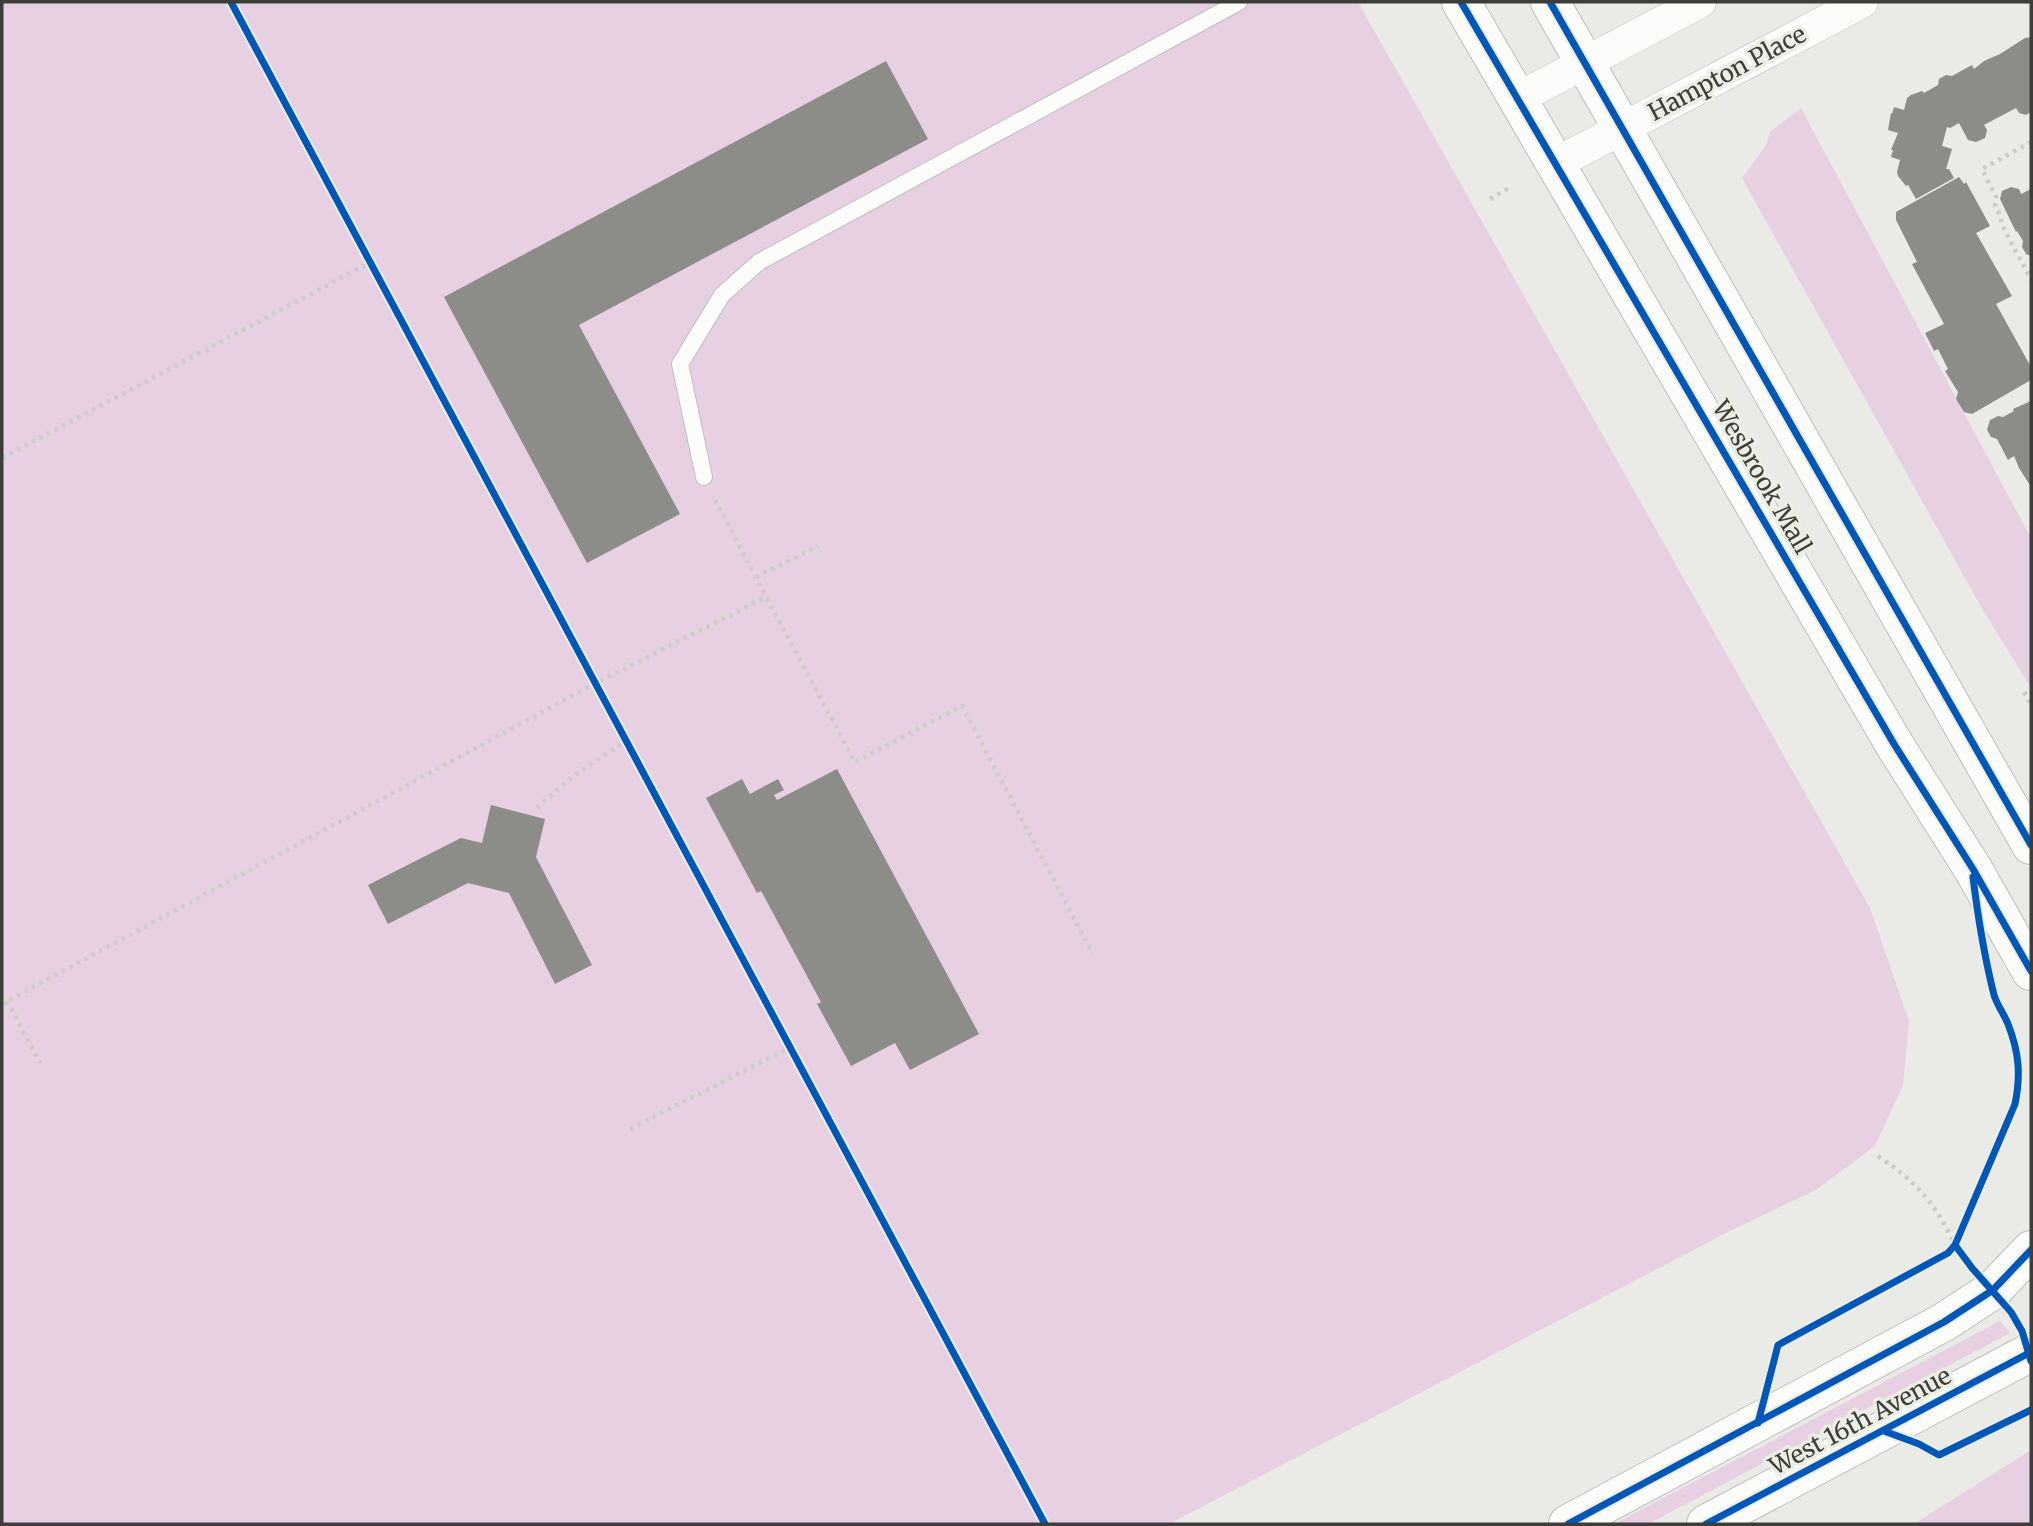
<svg xmlns="http://www.w3.org/2000/svg" width="2033" height="1526" viewBox="0 0 2033 1526" font-family="Merriweather,serif">
<style>
.green{fill:#e8d0e3}
.building{fill:#8c8c89}
.lines{fill:none;stroke-linecap:round;stroke-linejoin:round}
.lane-casing{stroke:#bdbebb;stroke-width:18}
.street-casing{stroke:#bdbebb;stroke-width:33}
.secondary-casing{stroke:#bdbebb;stroke-width:40}
.path{stroke:#cccccb;stroke-width:4.5;stroke-dasharray:3.5 5;stroke-linecap:butt}
.lane{stroke:#fcfcfb;stroke-width:16}
.street{stroke:#fcfcfb;stroke-width:32}
.secondary{stroke:#fcfcfb;stroke-width:38}
.cycleway-casing{stroke:#ebeee3;stroke-width:11}
.cycleway{stroke:#0057b8;stroke-width:7}
.labels{text-anchor:middle;dominant-baseline:central;stroke-width:7;stroke-linejoin:round;paint-order:stroke}
.street-label{font-size:24px;fill:#3d3e39;stroke:#ebeee3}
</style>
<rect width="100%" height="100%" fill="#eaebe6"/>
<g class="green">
<polygon points="2,2 1358,2 1870,908 1909,1021 1903,1085 1875,1146 1816,1190 1730,1231 1169,1524 2,1524"/>
<polygon points="1801,108 2031,538 2031,688 1980,605 1742,178 1766,145 1770,132"/>
<polygon points="2000,1321 2010,1333 1648,1524 1614,1524"/>
<polygon points="2031,1450 2031,1524 1914,1524"/>
</g>
<g class="building">
<polygon points="2031,37 2031,112 2026,115 2019,113 2016,108 1984,125 1987,130 1985,138 1976,142 1968,140 1959,123 1950,128 1947,127 1942,146 1952,149 1946,169 1949,169 1954,178 1916,199 1908,185 1906,186 1898,176 1897,172 1900,160 1891,157 1893,150 1891,150 1898,133 1888,130 1891,113 1892,114 1894,107 1904,110 1907,98 1911,95 1922,91 1924,93 1938,85 1939,79 1946,75 1952,76 1972,65 1974,69 1984,61 2000,54 2025,38"/>
<polygon points="886,61 928,139 579,325 680,514 587,563 444,297"/>
<polygon points="1959,177 1964,184 1966,182 1990,226 1976,233 2012,296 1996,304 2031,367 2031,380 1972,414 1964,412 1956,399 1958,392 1945,371 1948,369 1938,349 1934,351 1925,333 1944,324 1912,264 1917,262 1896,220 1896,212"/>
<polygon points="2011,187 2019,189 2021,194 2031,189 2031,256 2026,254 2022,247 2023,241 2017,231 2016,232 2000,199 2002,191"/>
<polygon points="2031,401 2031,487 2019,468 2014,456 2008,460 1997,439 1991,437 1987,430 1990,420 1998,416 2003,417 2014,411 2013,409"/>
<polygon points="837,769 979,1034 910,1070 895,1043 851,1066 817,1004 821,1002 761,891 757,893 706,798 742,779 750,794 778,779 784,790 774,795 777,800"/>
<polygon points="491,805 545,819 536,857 592,965 555,984 509,893 468,883 388,924 368,885 461,838 482,843"/>
</g>
<g class="lines">
<defs>
<polyline id="lane" points="704,477 680,364 722,295 759,262 1239,2"/>
<g id="street">
<polyline points="1518,98 1700,2"/>
<polyline points="1555,164 1862,2"/>
</g>
<g id="secondary">
<polyline points="1461,2 1894,744 1973,869 2031,971"/>
<polyline points="1550,2 2031,845"/>
<polyline points="1568,1524 1944,1322 1993,1290 2031,1250"/>
<polyline points="1706,1524 2031,1352"/>
</g>
</defs>
<use href="#lane" class="lane-casing"/>
<use href="#street" class="street-casing"/>
<use href="#secondary" class="secondary-casing"/>
<g class="path">
<polyline points="2031,142 1982,169 1996,197 1995,206 2001,217 2001,223 2031,280"/>
<polyline points="1490,199 1512,186"/>
<polyline points="2,458 371,262"/>
<polyline points="715,500 766,597"/>
<polyline points="756,577 818,546"/>
<polyline points="2024,692 2031,703"/>
<polyline points="537,808 572,777 627,740"/>
<polyline points="7,1001 40,1063"/>
<polyline points="2,1004 596,683 766,597 855,762 962,706 1093,954"/>
<polyline points="630,1129 791,1047"/>
<path d="M1878,1156C1917,1182 1935,1203 1955,1245"/>
</g>
<use href="#lane" class="lane"/>
<use href="#street" class="street"/>
<use href="#secondary" class="secondary"/>
<defs>
<g id="cycleway">
<polyline points="231,2 1045,1524"/>
<polyline points="1461,2 1894,744 1973,869 2031,971"/>
<polyline points="1550,2 2031,845"/>
<polyline points="1955,1245 1972,1268 2011,1312 2022,1331 2031,1361"/>
<path d="M1758,1423L1778,1345L1948,1253L1955,1245L2015,1104C2021,1075 2019,1052 2008,1024C2004,1014 1997,1005 1994,995C1984,955 1978,918 1973,877"/>
<polyline points="1884,1431 1919,1444 1939,1455 2031,1410"/>
<polyline points="1568,1524 1944,1322 1993,1290 2031,1250"/>
<polyline points="1706,1524 2031,1352"/>
</g>
</defs>
<use href="#cycleway" class="cycleway-casing"/>
<use href="#cycleway" class="cycleway"/>
</g>
<g class="labels">
<g class="street-label">
<text transform="translate(1727 73) rotate(-28)">Hampton Place</text>
<text transform="translate(1762 477) rotate(60)">Wesbrook Mall</text>
<text transform="translate(1860 1421) rotate(-28)">West 16th Avenue</text>
</g>
</g>
<rect width="2033" height="1526" fill="none" stroke="#3d3e39" stroke-width="7"/>
</svg>
